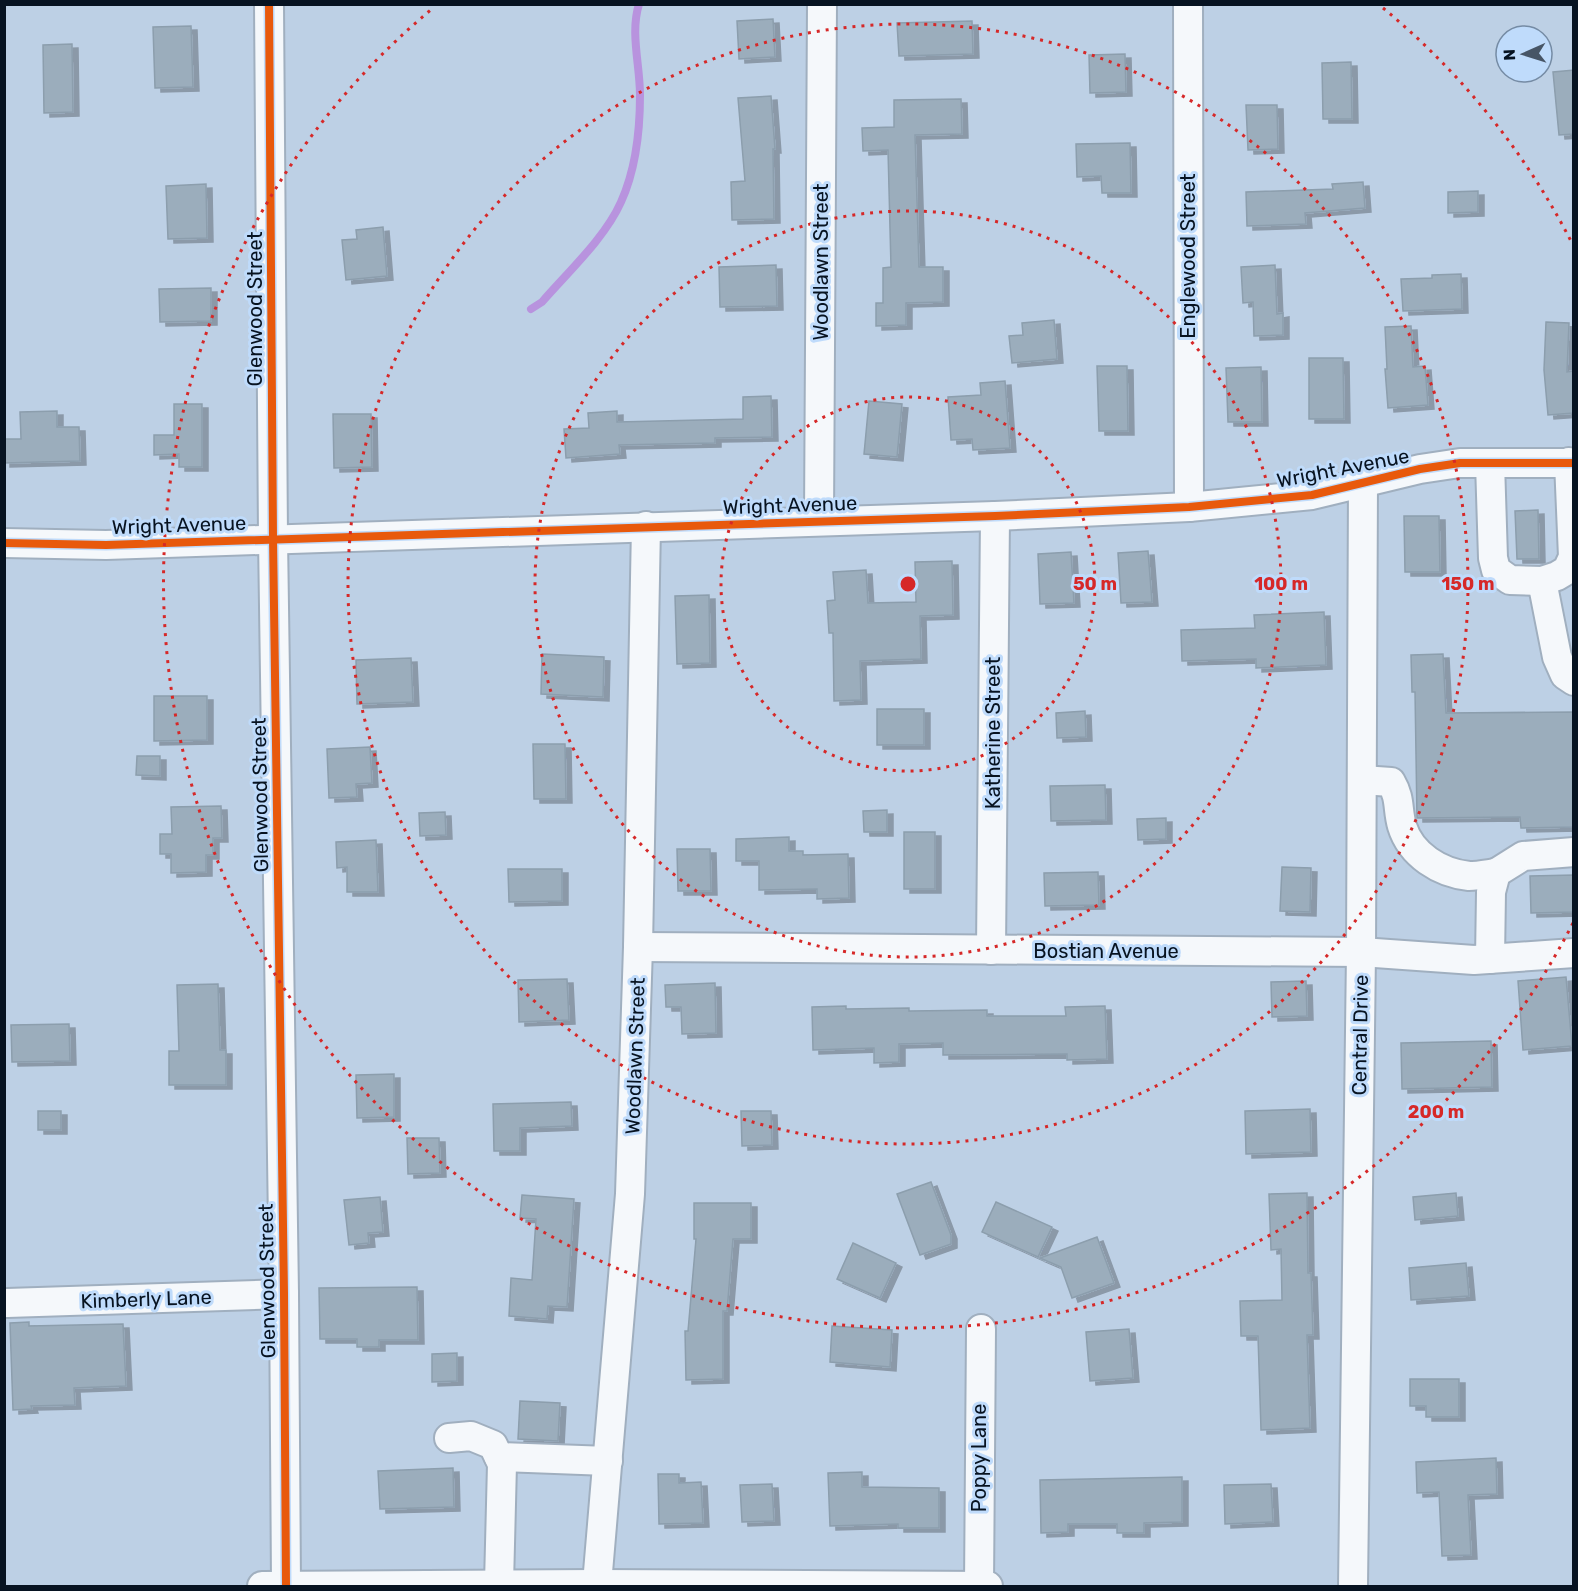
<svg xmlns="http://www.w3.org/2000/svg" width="1578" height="1591" viewBox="0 0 1578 1591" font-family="Rubik,sans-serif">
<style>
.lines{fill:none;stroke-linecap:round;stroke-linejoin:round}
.stream{stroke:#b893de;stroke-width:8}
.building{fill:#9badbc;stroke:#8c9ead;stroke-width:1.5;filter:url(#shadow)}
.minor-casing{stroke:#a0afbf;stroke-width:32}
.minor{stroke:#f5f8fb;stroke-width:28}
.cycleway-casing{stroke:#bfdbfb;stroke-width:11}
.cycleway{stroke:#e8590c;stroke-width:8}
.ring{fill:none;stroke:#d62828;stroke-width:3;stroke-dasharray:3 6}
.labels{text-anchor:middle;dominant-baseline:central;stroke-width:6;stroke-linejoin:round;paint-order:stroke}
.street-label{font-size:20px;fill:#071321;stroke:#bfdbfb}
.centre{fill:#d62828;stroke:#bfdbfb;stroke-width:3}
.ring-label{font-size:18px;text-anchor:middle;font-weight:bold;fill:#d62828;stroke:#bfdbfb;stroke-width:6;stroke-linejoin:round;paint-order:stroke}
</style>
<defs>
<filter id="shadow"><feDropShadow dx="6" dy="4" stdDeviation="0" flood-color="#0004"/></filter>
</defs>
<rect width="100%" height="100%" fill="#bdd0e5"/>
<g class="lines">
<path class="stream" d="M531,309L542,302C568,272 605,238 621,202C636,169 640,130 640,95C640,65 630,33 639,4"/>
</g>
<g class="building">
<polygon points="773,19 775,57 739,59 737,21"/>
<polygon points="972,21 973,54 899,56 897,23"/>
<polygon points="191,26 193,87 155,88 153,27"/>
<polygon points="72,44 73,112 44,113 43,45"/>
<polygon points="1125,54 1126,92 1090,93 1089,55"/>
<polygon points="1351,62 1352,119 1323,119 1322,63"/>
<polygon points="1574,70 1574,134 1559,135 1553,72"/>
<polygon points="771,96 775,149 773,149 774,219 732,220 731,182 745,181 738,98"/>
<polygon points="961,99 962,134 915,135 919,267 943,267 943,302 906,303 906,325 876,326 876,303 883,303 883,268 891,267 888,150 863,151 862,128 894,127 894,100"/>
<polygon points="1246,105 1277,105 1278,149 1248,150"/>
<polygon points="1130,143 1131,193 1102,193 1101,176 1077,177 1076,144"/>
<polygon points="1363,182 1365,208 1305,213 1306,224 1247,226 1246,192 1333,189 1332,184"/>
<polygon points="206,184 207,238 168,239 166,186"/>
<polygon points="1478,191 1478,212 1448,213 1448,192"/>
<polygon points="383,227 387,276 346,280 342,240 357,239 356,230"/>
<polygon points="776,265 777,306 720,307 719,267"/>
<polygon points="1275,265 1277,314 1283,313 1283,335 1254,336 1253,302 1243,303 1241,267"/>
<polygon points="1461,274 1462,309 1403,311 1401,279 1432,278 1432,275"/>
<polygon points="211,288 211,321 160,322 159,289"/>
<polygon points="1054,320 1057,359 1012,363 1009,336 1023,335 1022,323"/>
<polygon points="1546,322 1569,323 1567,372 1574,371 1574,413 1548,415 1544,370"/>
<polygon points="1411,326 1413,367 1425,366 1428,405 1388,408 1385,369 1387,369 1385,327"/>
<polygon points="1309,358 1343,358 1344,419 1309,419"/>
<polygon points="1097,366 1127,366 1128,431 1099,431"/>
<polygon points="1261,367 1262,422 1228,422 1226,368"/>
<polygon points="1005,381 1010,448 973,450 972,439 951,440 948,397 981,395 980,383"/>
<polygon points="771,396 772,437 715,438 715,443 619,445 620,454 566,458 564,429 589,428 588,413 617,411 617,422 743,419 743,397"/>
<polygon points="869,401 902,404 897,457 864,454"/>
<polygon points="174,404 202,404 202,467 179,467 179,454 154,455 154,435 174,435"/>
<polygon points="57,411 57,427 79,427 80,461 4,463 4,439 21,439 20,412"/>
<polygon points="333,414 371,414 372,467 334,468"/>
<polygon points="1538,510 1539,559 1517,559 1515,511"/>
<polygon points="1404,516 1439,516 1440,572 1405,572"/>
<polygon points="1148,551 1152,602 1121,603 1118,553"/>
<polygon points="1071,552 1074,603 1040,604 1038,554"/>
<polygon points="952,561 953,615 920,616 921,659 860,661 861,700 834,701 833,633 829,633 827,601 835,600 833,572 866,570 868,603 916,602 915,562"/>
<polygon points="709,595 710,663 677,664 675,596"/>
<polygon points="1324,612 1326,665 1256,668 1256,659 1182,661 1181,630 1255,628 1254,615"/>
<polygon points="542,654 604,657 603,697 541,694"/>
<polygon points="1443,654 1446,713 1574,712 1574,827 1521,828 1520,817 1417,818 1415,692 1412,692 1411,655"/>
<polygon points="411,658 413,702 357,704 356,660"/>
<polygon points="154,696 207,696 207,740 154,741"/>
<rect x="877" y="709" width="47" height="36"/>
<polygon points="1085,711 1086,737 1057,738 1056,713"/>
<polygon points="533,744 565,744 566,799 534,799"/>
<polygon points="370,747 372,783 356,784 357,797 329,798 327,749"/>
<polygon points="137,756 160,756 160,776 136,775"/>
<polygon points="1105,785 1106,820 1051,821 1050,786"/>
<polygon points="221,806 222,838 213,838 213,855 206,855 206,872 171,873 171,854 160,854 160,834 172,834 171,807"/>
<polygon points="887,810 887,832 864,832 863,811"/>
<polygon points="445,812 446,835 420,836 419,813"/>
<polygon points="1166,818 1166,839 1138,840 1137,819"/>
<rect x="904" y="832" width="31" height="57"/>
<polygon points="789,837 789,851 803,851 803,855 848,854 849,898 817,899 817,889 759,890 759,861 736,861 736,839"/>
<polygon points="376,840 378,892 347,892 347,867 337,868 336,842"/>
<polygon points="677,849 710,849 711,891 678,891"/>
<polygon points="1282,867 1311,868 1310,912 1280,911"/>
<polygon points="508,869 562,869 562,901 509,902"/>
<polygon points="1098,872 1099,905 1045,906 1044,873"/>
<polygon points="1574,875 1574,912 1531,913 1530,876"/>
<polygon points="1566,977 1572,1046 1523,1050 1518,981"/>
<polygon points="567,979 569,1020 519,1022 518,980"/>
<polygon points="1306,981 1307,1016 1272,1017 1271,982"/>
<polygon points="715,983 716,1033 682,1034 681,1007 666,1007 665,985"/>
<polygon points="218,984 220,1050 226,1050 226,1085 169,1085 169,1051 179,1051 177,985"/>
<polygon points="846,1006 846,1009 909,1008 909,1011 987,1010 987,1016 1066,1016 1065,1007 1105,1006 1107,1059 1067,1060 1067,1054 943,1055 943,1043 899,1044 899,1062 874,1063 874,1048 813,1050 812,1007"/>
<polygon points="69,1024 70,1061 12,1062 11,1025"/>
<polygon points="1491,1041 1492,1087 1402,1089 1401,1043"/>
<polygon points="394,1074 394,1117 357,1118 356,1075"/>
<polygon points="571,1102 572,1126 520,1128 520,1151 494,1151 493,1104"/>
<polygon points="1310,1109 1311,1152 1246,1154 1245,1111"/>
<rect x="38" y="1111" width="23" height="19"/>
<polygon points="741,1111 771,1111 772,1145 742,1146"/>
<polygon points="407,1138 439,1138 440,1173 408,1174"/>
<polygon points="931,1182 951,1235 951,1244 920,1255 897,1194"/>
<polygon points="1307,1193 1308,1273 1311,1273 1313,1335 1307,1335 1310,1428 1261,1430 1258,1336 1241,1336 1240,1301 1282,1300 1281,1249 1271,1250 1269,1194"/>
<polygon points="1456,1193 1458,1216 1415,1220 1413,1197"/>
<polygon points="522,1195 574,1199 567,1307 548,1306 547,1319 509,1316 511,1278 532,1280 536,1219 520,1218"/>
<polygon points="380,1197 383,1232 368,1233 369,1243 349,1245 344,1200"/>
<polygon points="996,1202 1052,1227 1038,1257 982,1232"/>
<polygon points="694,1203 751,1203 751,1239 733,1239 727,1311 723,1311 723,1379 686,1380 685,1331 688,1331 696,1239 694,1239"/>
<polygon points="1097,1237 1114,1283 1072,1298 1061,1267 1040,1258"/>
<polygon points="853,1243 896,1263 880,1298 837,1279"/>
<polygon points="1466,1263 1469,1296 1411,1300 1409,1268"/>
<polygon points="417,1287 418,1340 379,1340 379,1347 357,1347 357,1339 320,1339 319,1288"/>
<polygon points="29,1322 29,1326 123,1324 126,1386 74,1388 75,1405 31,1406 32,1409 13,1410 10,1323"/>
<polygon points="832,1326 892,1330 890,1367 830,1362"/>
<polygon points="1129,1329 1133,1378 1090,1381 1086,1332"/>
<polygon points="457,1353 457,1381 432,1382 432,1354"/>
<polygon points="1410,1379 1459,1379 1459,1417 1426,1417 1426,1406 1410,1406"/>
<polygon points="520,1401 560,1403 558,1441 518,1439"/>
<polygon points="1496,1458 1497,1494 1468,1495 1471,1555 1442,1556 1439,1492 1417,1493 1416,1462"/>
<polygon points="453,1468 454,1507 380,1509 378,1471"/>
<polygon points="862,1472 862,1487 939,1488 939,1528 898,1528 898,1524 830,1526 828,1473"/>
<polygon points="658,1474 679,1474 679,1483 701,1482 703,1523 659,1524"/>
<polygon points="1182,1477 1182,1522 1144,1523 1144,1533 1117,1533 1117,1524 1068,1524 1068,1532 1041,1533 1040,1480"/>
<polygon points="772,1484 774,1521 742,1522 740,1485"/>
<polygon points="1271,1484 1273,1522 1225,1524 1224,1485"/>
</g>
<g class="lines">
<defs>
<g id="minor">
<polyline points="269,4 273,538 284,1294 286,1585"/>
<polyline points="1188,4 1189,507"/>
<polyline points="1490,463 1493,558 1496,570 1510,580 1542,581 1557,576 1567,570 1573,557 1569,462"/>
<polyline points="819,520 822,4"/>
<polyline points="4,543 106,545 995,516 1189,507 1312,495 1420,469 1460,463 1574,463"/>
<polyline points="1542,581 1557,657 1565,675 1574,681"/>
<path d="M1362,780L1391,782C1401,799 1397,809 1402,826C1411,855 1440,873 1469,876C1478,876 1488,874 1496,873"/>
<polyline points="638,947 1361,952 1474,960 1574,953"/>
<polyline points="991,950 995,516"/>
<polyline points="1490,959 1491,892 1496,873 1523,856 1574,852"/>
<polyline points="7,1303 284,1294"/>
<polyline points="449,1438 471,1436 493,1445 502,1464 499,1584"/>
<polyline points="499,1457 608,1461"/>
<polyline points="597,1584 630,1194 638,947 646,526"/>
<polyline points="262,1586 597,1584 988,1586"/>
<polyline points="979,1586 981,1329"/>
<polyline points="1353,1586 1361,952 1363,483"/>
</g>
</defs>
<use href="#minor" class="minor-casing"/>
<use href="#minor" class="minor"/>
<defs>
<g id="cycleway">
<polyline points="269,4 273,538 284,1294 286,1585"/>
<polyline points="4,543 106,545 995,516 1189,507 1312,495 1420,469 1460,463 1574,463"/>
</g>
</defs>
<use href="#cycleway" class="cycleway-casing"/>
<use href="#cycleway" class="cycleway"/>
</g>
<g class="ring">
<circle cx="908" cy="584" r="187"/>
<circle cx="908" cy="584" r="373"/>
<circle cx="908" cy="584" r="560"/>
<path d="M1573 923A746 746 0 1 1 433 8M1383 8A746 746 0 0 1 1573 245"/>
</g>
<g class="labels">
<g class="street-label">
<text transform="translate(1188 256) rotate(-90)">Englewood Street</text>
<text transform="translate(821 262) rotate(-90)">Woodlawn Street</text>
<text transform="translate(255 309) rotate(-90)">Glenwood Street</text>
<text transform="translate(1343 468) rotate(-11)">Wright Avenue</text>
<text transform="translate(790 505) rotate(-2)">Wright Avenue</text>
<text transform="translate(179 525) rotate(-2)">Wright Avenue</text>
<text transform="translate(993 733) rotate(-90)">Katherine Street</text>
<text transform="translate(260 795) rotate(-91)">Glenwood Street</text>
<text x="1106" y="951">Bostian Avenue</text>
<text transform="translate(1360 1035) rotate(-89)">Central Drive</text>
<text transform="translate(635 1056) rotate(-88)">Woodlawn Street</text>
<text transform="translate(267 1281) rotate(-91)">Glenwood Street</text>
<text transform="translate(146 1299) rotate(-2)">Kimberly Lane</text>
<text transform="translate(979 1458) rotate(-90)">Poppy Lane</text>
</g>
</g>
<circle cx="908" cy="584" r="9" class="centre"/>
<g class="ring-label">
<text x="1095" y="590">50 m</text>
<text x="1281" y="590">100 m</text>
<text x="1468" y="590">150 m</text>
<text x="1436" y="1118">200 m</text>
</g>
<rect width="1578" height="1591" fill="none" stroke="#071321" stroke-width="12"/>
<g transform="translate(1524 54) rotate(267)"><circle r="28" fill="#bfdbfb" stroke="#758ba4" stroke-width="1.5"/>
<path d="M0-4.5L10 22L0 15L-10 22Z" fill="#475566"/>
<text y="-9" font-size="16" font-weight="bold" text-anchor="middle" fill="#071321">N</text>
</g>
</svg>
